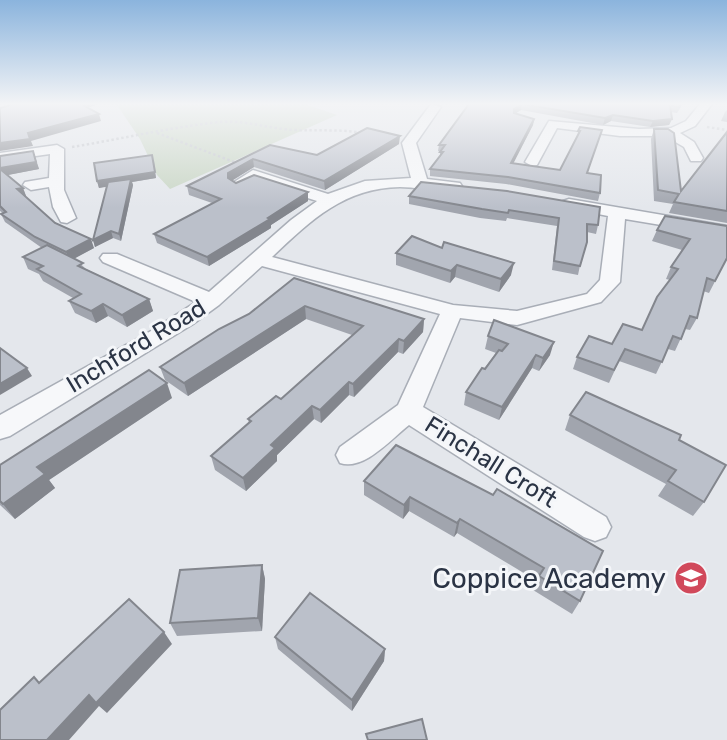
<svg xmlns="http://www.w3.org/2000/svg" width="727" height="740" viewBox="0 0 727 740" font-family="Rubik,sans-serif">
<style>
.green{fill:#c9d6c5}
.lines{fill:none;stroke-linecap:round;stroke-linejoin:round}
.street-casing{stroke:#a9aeb7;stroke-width:3}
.path{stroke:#c2c5cb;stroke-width:2.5;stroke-dasharray:2.5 2.5;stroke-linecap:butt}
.street{fill:#f7f8fa;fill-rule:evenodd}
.wall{fill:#a1a5ae}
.shaded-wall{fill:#83868d}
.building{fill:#bbc0ca;stroke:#83868d;stroke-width:2}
.labels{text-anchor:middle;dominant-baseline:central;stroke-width:6;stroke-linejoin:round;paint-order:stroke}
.street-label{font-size:24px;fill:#2b3445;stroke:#f4f6f9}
.near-poi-label{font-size:28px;fill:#2b3445;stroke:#f4f6f9;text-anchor:end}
</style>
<rect width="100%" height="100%" fill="#e4e7ec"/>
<polygon class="green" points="305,104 337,115 170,189 157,175 140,139 117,105"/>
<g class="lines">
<defs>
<g id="street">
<path d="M431,104L441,107L416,143L427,179L460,183L462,186L460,189C442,194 419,187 400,187C344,188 311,220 272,257L453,305L517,311L587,294L600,280L608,216L563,207L561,204L563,201L569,199L727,226V236L625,219L620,282L601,302L517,325L460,318L423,407L606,517L611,527L606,537L595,541L584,537L409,425C391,439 364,471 340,463L336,455L340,447L398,405L440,314L262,266L219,305L193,324L10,436L0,439V415L151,331L196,302L103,262L100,258L103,254H117L209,292L291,220L317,201L255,181L239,189L231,184L253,170L328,194L365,181L411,178L402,143Z"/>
<polygon points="700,104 712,104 695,126 680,133 694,142 703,158 701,161 691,161 684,147 665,136 620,136 557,128 537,165 532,166 525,162 549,121 639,129 671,128 686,121"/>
<polygon points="57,145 64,149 64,190 76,218 67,223 61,222 53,207 49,187 31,190 23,185 25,182 49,178 50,154 0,161 0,153"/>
</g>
</defs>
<use href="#street" class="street-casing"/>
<g class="path">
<polyline points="707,127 727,130"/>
<polyline points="157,133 237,163"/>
<path d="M72,147C121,139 171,127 220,122C246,120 270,129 295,130C319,131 339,129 364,133"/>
</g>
<use href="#street" class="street"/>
</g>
<g class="wall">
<polygon points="469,104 683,104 677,113 671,112 672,119 669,125 650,127 611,121 603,125 521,110 515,113 534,119 533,125 513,163 560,170 577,137 580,127 588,173 600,193 598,201 506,184 430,176 430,169 440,156 440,152 438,151 439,145"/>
<polygon points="727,110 727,122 721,121 725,112"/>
<polygon points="654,129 681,191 727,132 727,223 669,213 673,204 654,201 651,139"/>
<polygon points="399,144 325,190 254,167 232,180 236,183 308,201 271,225 271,228 209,266 157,243 154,234 212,203 189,195 187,186 270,145 317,155"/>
<polygon points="33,151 39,169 7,175 23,188 26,196 25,196 55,223 94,248 74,258 86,269 149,299 153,311 127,327 108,316 96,323 75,313 69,301 73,298 43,281 39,274 28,269 23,257 42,248 5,222 1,214 3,213 0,211 0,156"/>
<polygon points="154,161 156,178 132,182 133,185 121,241 113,238 95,247 93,240 107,186 99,188 97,181"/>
<polygon points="421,182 598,225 596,234 587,232 578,275 552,270 557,226 507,218 506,221 480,218 409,204 409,196"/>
<polygon points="727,226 727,261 726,260 709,293 703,291 697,318 690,330 685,329 675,351 668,349 656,374 619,361 609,383 573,369 577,357 612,344 642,330 670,280 666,279 671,267 682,250 652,241 657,230"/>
<polygon points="396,253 511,275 499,292 455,277 450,283 396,265"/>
<polygon points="294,278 424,319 423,332 403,354 398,352 354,397 349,395 321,423 314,419 277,455 277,461 246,491 215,470 211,456 249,423 248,419 281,399 352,335 306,319 188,396 165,380 160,367 249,314"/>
<polygon points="488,336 550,355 539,371 532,368 499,420 464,405 466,392 496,353 485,349"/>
<polygon points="172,398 49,480 55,488 15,519 0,505 0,465"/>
<polygon points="570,415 679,440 704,502 693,516 658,496 666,484 565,430"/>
<polygon points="364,481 493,495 580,601 572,614 533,590 537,581 457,533 454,537 409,511 403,519 364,495"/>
<polygon points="262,565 265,579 262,631 177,636 170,623"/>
<polygon points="275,637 385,649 384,661 352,711 278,649"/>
</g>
<g class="shaded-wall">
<polygon points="79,104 99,104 81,110"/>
<polygon points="522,104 521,110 513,115 514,109"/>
<polygon points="99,114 101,121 31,141 33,146 0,151 0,143 28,133"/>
<polygon points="613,115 611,121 603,125 605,118"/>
<polygon points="534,119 533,125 510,170 511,163"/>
<polygon points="672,119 669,125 650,127 653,121"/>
<polygon points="400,136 399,144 325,190 324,181"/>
<polygon points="33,151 39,169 3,176 0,168"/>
<polygon points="152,155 156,178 132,182 133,185 121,241 119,234 130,183 99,188 97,181"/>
<polygon points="253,159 254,167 230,182 230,186 228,173"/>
<polygon points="23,188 26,196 21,197 17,189"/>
<polygon points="308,192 308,201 271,225 271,228 209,266 207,257"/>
<polygon points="111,231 113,238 95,247 93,240"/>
<polygon points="91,239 94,248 70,261 66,252"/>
<polygon points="514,263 511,275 499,292 501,279"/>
<polygon points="457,265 455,277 450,283 451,271"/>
<polygon points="149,299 153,311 127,327 122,315"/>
<polygon points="103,304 108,316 96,323 91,311"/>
<polygon points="305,306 306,319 188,396 184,383"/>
<polygon points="424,319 423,332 403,354 404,341"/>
<polygon points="399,339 398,352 354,397 353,384"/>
<polygon points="554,342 550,355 539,371 543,358"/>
<polygon points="536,355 532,368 499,420 502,407"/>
<polygon points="27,368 32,376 0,395 0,384"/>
<polygon points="349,382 349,395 321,423 320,410"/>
<polygon points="167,383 172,398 49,480 55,488 15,519 3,504 37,467"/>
<polygon points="312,406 314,419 277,455 277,461 246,491 243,478 271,445"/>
<polygon points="410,497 409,511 403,519 404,505"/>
<polygon points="460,519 457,533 454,537 457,523"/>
<polygon points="262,565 265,579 262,631 258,618"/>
<polygon points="164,632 172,644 107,713 99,706 69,740 47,740 89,695"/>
<polygon points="385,649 384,661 352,711 352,700"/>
</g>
<g class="building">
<polygon points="14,104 81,104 99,114 28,133 30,139 0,143 0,108"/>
<polygon points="469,104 522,104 514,109 514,113 534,119 511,163 560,170 580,131 578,131 580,127 602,130 587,173 601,175 600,193 508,177 430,169 443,152 440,152 445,145 439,145"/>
<polygon points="522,104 681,104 679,107 670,105 672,119 653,121 613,115 605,118"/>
<polygon points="367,128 400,136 324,181 253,159 228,173 228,178 236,183 254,175 308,192 268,218 270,219 207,257 154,234 221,199 187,186 270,145 317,155"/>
<polygon points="654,129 668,129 674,133 681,191 727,132 727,211 674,202 679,194 658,190"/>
<polygon points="33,151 36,162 0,168 0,156"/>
<polygon points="152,155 155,172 97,181 94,163"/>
<polygon points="0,169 23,188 17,189 55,223 91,239 66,252 35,237 1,214 6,212 0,206"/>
<polygon points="131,179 119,234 111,231 93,240 108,182"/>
<polygon points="421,182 507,191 600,207 598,225 587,224 587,242 580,266 554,261 559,218 509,210 508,213 482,209 409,196"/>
<polygon points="665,216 727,226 727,258 715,281 707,278 697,318 690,316 681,339 673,336 662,362 625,349 614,370 577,357 589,336 612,344 623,324 642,330 657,297 678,269 671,267 690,239 657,230"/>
<polygon points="412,236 442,248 444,242 514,263 501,279 457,265 451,271 396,253"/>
<polygon points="47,245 83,263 78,266 149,299 122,315 103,304 91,311 69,301 81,294 37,269 43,266 23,257"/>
<polygon points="294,278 424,319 404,341 399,339 353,384 349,382 320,410 312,406 271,445 275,448 243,478 211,456 251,421 248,419 276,396 281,399 363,326 305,306 184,383 160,367 219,329 249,314"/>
<polygon points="494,320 554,342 543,358 536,355 502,407 466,392 482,368 485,369 499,350 502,351 508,344 488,336"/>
<polygon points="0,348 27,368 0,384"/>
<polygon points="149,370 167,383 37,467 45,474 3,504 0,501 0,465"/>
<polygon points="586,392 681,435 679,440 726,465 704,502 668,481 676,470 570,415"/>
<polygon points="396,445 493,495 497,489 603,551 580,601 539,576 544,568 460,519 457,523 410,497 404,505 364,481"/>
<polygon points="262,565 258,618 170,623 180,570"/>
<polygon points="310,593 385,649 352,700 275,637"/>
<polygon points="129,599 164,632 96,703 89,695 47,740 0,740 0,710 34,677 39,683"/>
<polygon points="422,719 427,740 368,740 366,734"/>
</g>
<linearGradient id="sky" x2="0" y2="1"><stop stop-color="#8bb4dd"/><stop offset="0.5" stop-color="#f3f4f6"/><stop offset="1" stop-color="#f3f4f6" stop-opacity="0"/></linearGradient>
<rect width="727" height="208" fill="url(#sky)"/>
<defs>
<symbol id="school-disc" viewBox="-11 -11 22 22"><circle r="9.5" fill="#d1495b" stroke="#f4f6f9"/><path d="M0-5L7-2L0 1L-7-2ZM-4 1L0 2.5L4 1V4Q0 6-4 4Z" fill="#fff"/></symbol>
</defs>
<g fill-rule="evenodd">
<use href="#school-disc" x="672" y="559" width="38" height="38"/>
</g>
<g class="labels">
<g class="street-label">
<text transform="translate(136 346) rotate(-31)">Inchford Road</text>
<text transform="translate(491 462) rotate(32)">Finchall Croft</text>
</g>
<g class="near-poi-label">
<text x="666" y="578">Coppice Academy</text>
</g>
</g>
</svg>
